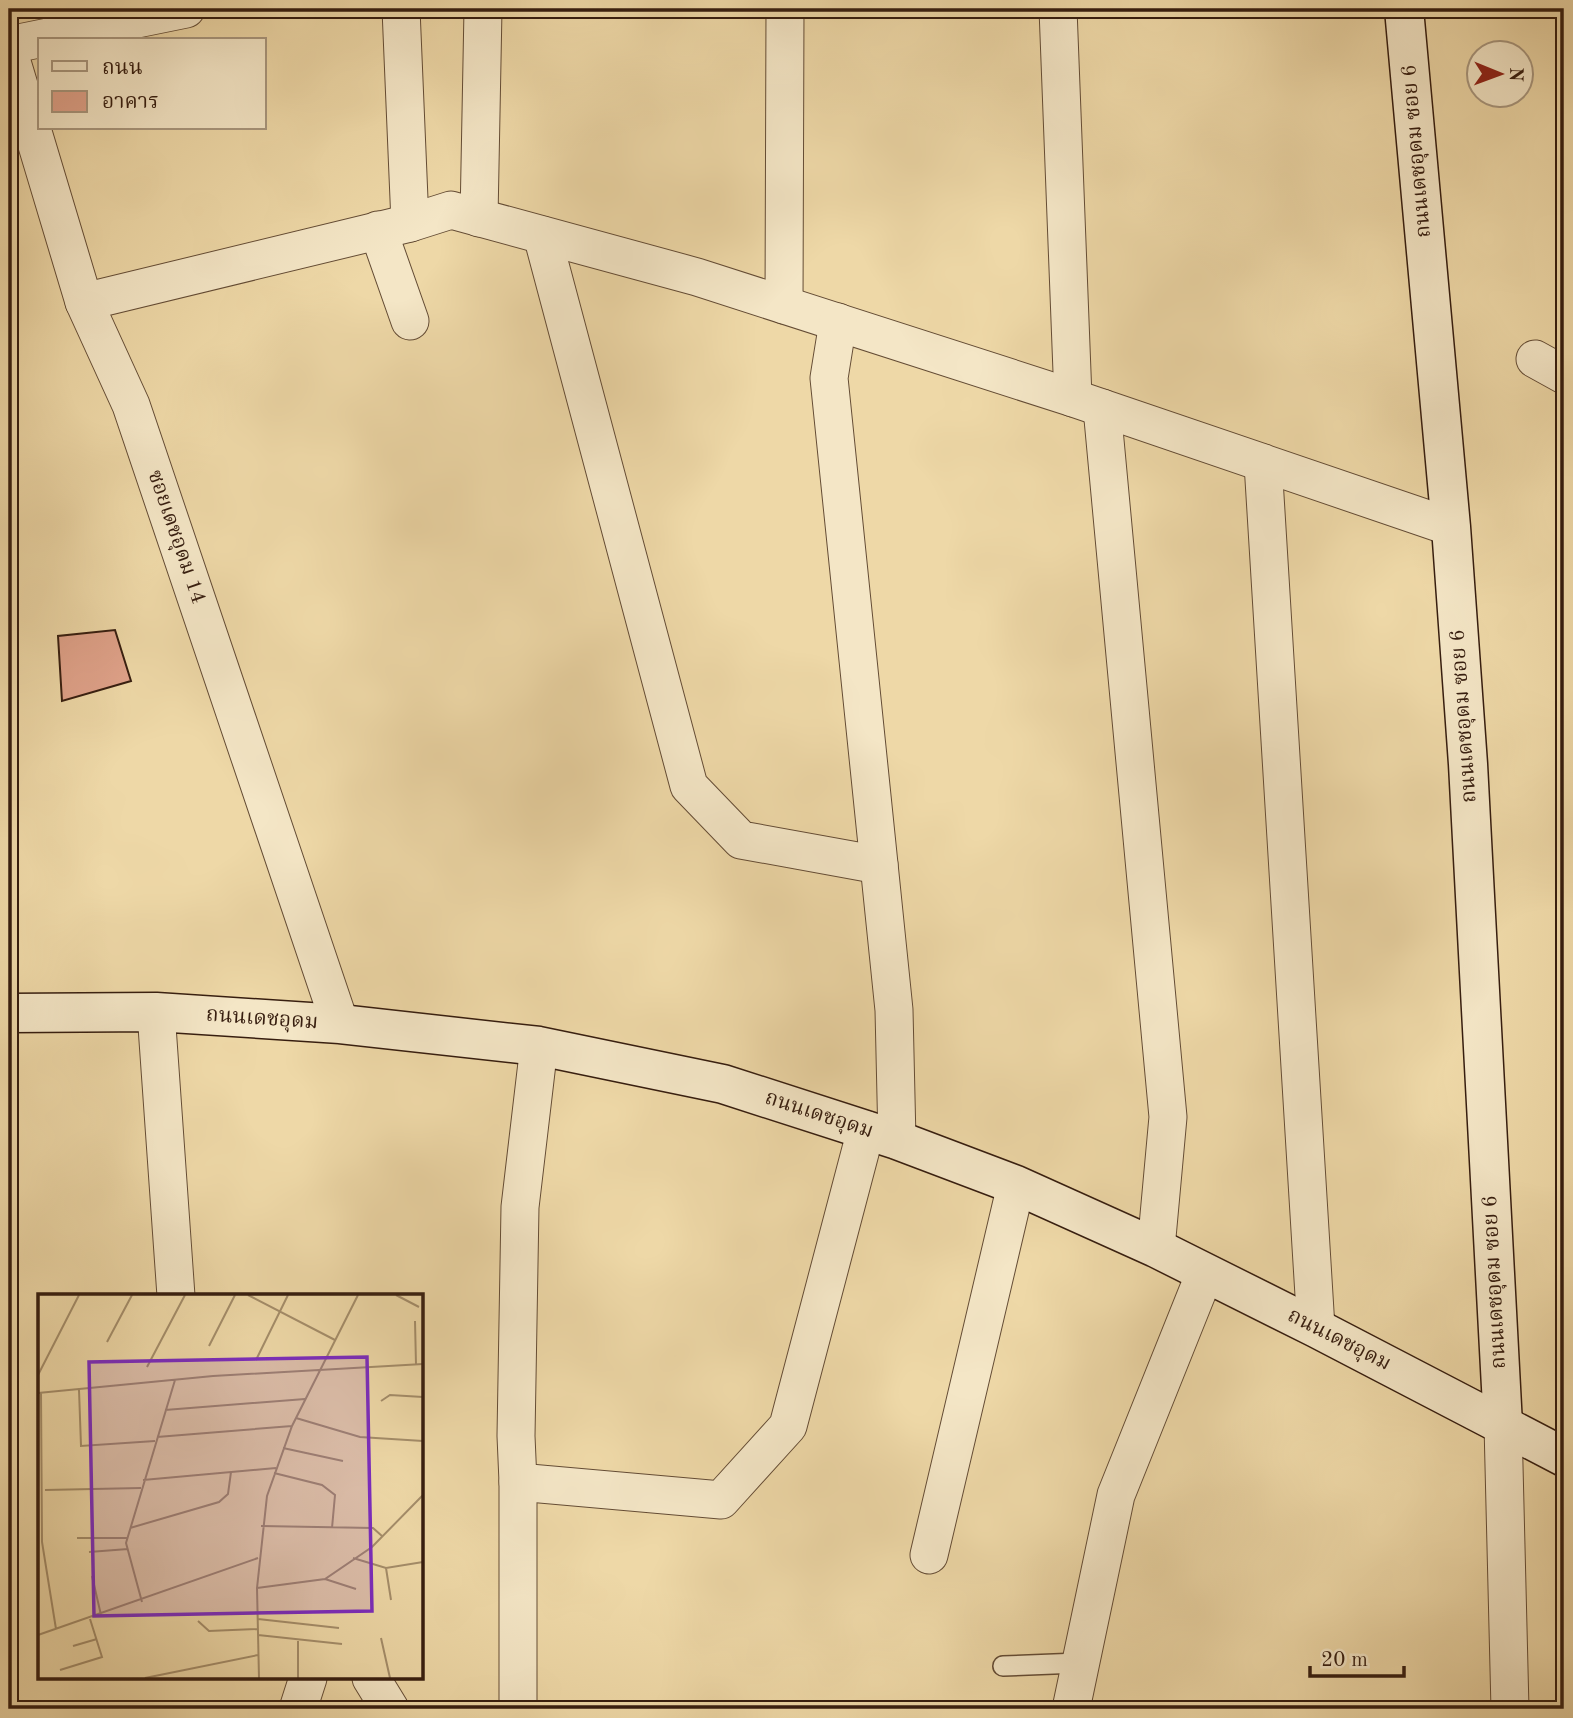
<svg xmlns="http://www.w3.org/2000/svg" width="1573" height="1718" viewBox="0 0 1573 1718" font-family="'Old Standard TT','Noto Serif Thai',serif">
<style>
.building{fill:#e0a28a;stroke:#361d0f;stroke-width:2}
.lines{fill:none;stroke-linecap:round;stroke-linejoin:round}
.lane-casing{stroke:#644c35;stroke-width:22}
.street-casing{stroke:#644c35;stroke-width:39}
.secondary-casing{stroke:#361d0f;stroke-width:41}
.lane{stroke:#f4e6c6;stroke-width:19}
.street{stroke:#f4e6c6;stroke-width:37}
.secondary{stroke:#f4e6c6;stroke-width:38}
.labels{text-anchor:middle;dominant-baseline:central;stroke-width:6;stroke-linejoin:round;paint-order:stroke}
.street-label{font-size:21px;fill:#361d0f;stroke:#f4e6c6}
.inset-road{fill:none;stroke:#a48d6a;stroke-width:2}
.view{fill:#7b2cbf;fill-opacity:0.15;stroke:#7b2cbf;stroke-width:3.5}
.inset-edge{fill:none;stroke:#361d0f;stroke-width:3.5}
</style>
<rect width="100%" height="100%" fill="#eed8a7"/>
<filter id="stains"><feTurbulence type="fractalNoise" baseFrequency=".00286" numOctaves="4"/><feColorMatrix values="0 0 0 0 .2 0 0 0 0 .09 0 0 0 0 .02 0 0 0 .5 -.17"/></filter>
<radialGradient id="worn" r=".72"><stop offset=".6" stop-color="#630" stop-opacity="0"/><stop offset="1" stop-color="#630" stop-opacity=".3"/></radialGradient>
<polygon class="building" points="115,630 131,681 62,701 58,636"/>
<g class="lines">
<defs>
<polyline id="lane" points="1003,1666 1079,1663"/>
<g id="street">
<polyline points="401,9 410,223"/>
<polyline points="1058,9 1073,398"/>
<polyline points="9,45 186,9"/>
<polyline points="9,52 84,302 131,405 340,1024"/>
<polyline points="479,218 483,9"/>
<polyline points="378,230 410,321"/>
<polyline points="542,235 689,786 741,840 879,865"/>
<polyline points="84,302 410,223 451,210 697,277 1073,398 1451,527"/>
<polyline points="784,305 785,9"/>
<polyline points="838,322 829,378 894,1010 897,1140"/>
<polyline points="1535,359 1564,375"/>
<polyline points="1102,408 1168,1117 1156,1248"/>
<polyline points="1263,463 1316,1328"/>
<polyline points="156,1012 176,1296"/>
<polyline points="1503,1425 1510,1709"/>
<polyline points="518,1482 721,1500 788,1426 866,1130"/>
<polyline points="929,1555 1016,1185"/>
<polyline points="371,1678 390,1709"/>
<polyline points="298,1709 308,1678"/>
<polyline points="518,1709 518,1482 516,1436 520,1207 539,1046"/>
<polyline points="1071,1709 1116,1495 1205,1273"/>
</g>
<g id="secondary">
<polyline points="1404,9 1451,527 1468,764 1503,1425"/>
<polyline points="9,1013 156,1012 340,1024 539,1046 723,1084 897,1140 1016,1185 1156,1248 1316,1328 1564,1457"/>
</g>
</defs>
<use href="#lane" class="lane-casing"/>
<use href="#street" class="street-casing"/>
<use href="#secondary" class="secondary-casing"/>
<use href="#lane" class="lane"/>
<use href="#street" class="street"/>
<use href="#secondary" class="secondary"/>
</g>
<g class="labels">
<g class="street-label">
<text transform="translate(1417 151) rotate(-95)">ถนนเดชอุดม ซอย 6</text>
<text transform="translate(176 537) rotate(71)">ซอยเดชอุดม 14</text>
<text transform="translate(1464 716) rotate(-94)">ถนนเดชอุดม ซอย 6</text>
<text transform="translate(262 1019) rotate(4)">ถนนเดชอุดม</text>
<text transform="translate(819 1115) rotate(18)">ถนนเดชอุดม</text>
<text transform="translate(1495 1282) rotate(-93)">ถนนเดชอุดม ซอย 6</text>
<text transform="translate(1339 1340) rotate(27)">ถนนเดชอุดม</text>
</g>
</g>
<g transform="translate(38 1294)">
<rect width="385" height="385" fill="#eed8a7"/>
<path class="inset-road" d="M210,1L297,46M358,1L381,13M377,27L378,71M69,48L94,1M171,52L197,1M218,66L250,1M109,73L147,1M0,81L41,1M41,96L43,152L117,147M0,99L175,82L385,70M3,99L4,248L18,335M343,107L352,101L385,103M127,116L267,105M258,124L322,143L385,147M119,143L254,132M245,154L305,167M236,179L284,191L297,201L294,234M105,186L238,174M7,196L103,194M223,232L335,234L344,242M92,234L181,208L190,200L193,178M39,244H89M51,258L90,255M315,264L348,274L385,268M348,274L353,306M54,282L63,321M287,285L318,295M219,294L287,285L334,253L385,201M104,308L88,249L137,86M220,325L301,334M160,327L171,337L220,335M0,341L220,264M220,341L304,350M343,344L352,384M35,352L59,345M22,376L64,363L52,325M107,384L220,361M221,384L219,294L229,202L254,132L320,1M260,384V347"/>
<path class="view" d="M329,63L334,317L56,322L51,68Z"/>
<rect width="385" height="385" class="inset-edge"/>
</g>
<rect width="1573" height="1718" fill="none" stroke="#eed8a7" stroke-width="35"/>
<rect x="10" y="10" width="1552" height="1697" fill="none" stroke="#361d0f" stroke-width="3.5"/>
<rect x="18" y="18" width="1538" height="1683" fill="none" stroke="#361d0f" stroke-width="2"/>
<rect x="38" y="38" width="228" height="91" fill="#f4e6c6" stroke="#a8967d" stroke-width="2"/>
<rect x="52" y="61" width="35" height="10" fill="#f4e6c6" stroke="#a8967d" stroke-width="2"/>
<text x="102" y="74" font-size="21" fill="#361d0f">ถนน</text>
<rect x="52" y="91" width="35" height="21" fill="#e0a28a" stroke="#a8967d" stroke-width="2"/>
<text x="102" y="108" font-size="21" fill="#361d0f">อาคาร</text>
<g transform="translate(1500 74) rotate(91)"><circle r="33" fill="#f4e6c6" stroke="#a8967d" stroke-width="2"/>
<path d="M0-5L12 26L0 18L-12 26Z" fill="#8f2418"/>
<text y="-10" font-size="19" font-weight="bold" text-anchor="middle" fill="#361d0f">N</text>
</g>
<path d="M1310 1666v10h94v-10" fill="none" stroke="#361d0f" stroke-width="3.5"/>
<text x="1321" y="1666" font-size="21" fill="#361d0f" stroke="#f4e6c6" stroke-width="5" paint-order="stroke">20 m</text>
<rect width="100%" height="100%" filter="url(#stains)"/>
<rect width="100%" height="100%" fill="url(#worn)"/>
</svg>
